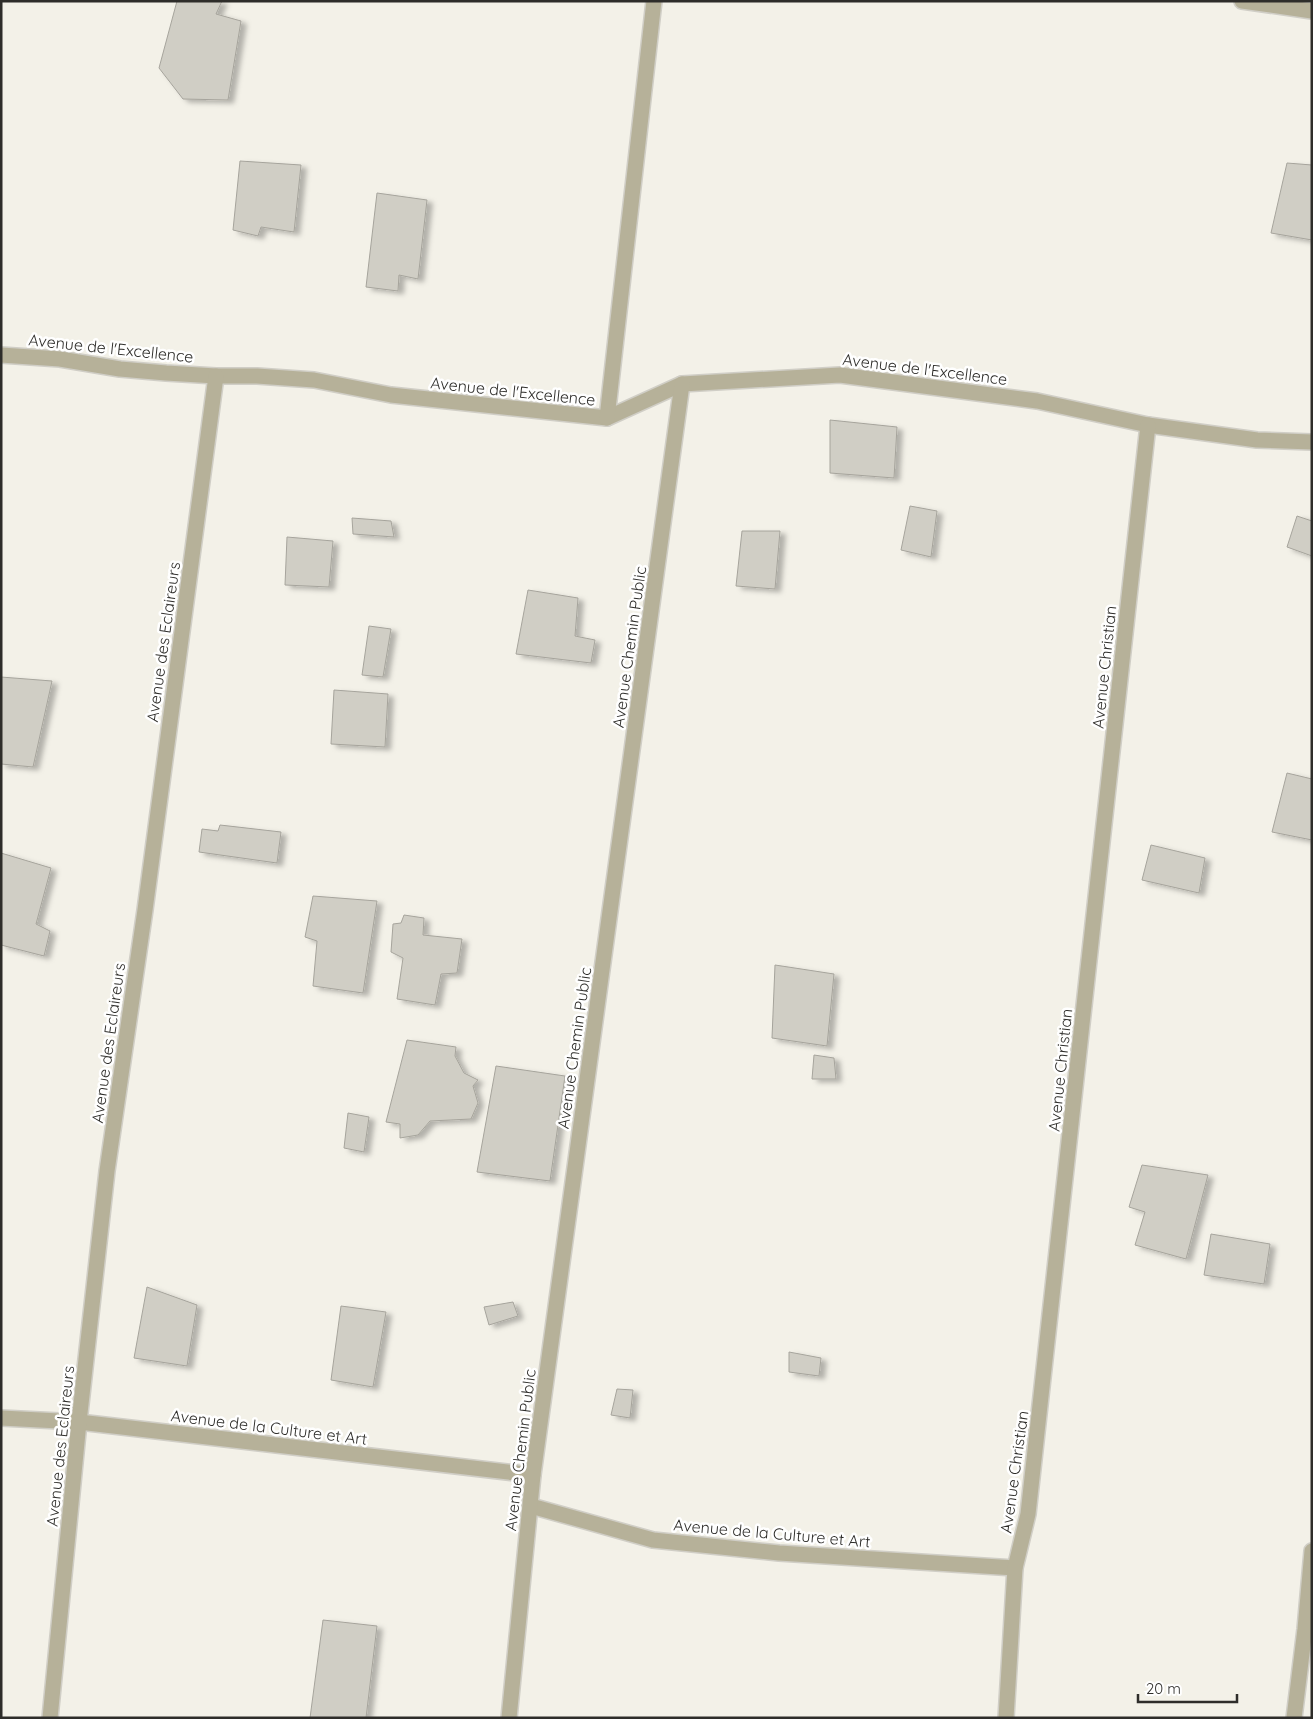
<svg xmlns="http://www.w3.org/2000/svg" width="1313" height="1719" viewBox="0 0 1313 1719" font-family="Quicksand,sans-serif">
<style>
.building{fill:#d0cec5;stroke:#a6a49c;filter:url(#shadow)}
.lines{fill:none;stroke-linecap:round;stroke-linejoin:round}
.minor-casing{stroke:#d0cec6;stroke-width:18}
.minor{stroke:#b6b199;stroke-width:15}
.labels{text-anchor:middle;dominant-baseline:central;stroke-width:5;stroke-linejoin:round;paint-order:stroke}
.street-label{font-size:16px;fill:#2e2d2a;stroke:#fff}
</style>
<defs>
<filter id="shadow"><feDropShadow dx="5.5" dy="3" stdDeviation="2.5" flood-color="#0004"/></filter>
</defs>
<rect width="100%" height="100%" fill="#f3f1e8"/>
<g class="building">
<polygon points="177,1 222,1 216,14 241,21 228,100 183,99 159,68"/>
<polygon points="240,161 301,165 294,232 261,227 258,236 233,230"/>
<polygon points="1287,163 1312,165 1312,240 1271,233"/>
<polygon points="377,193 427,200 418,279 399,275 398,291 366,287"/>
<polygon points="830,420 897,427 894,478 830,473"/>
<polygon points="910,506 937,511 931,557 901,550"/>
<polygon points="1297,516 1312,521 1312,556 1287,547"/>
<polygon points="352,518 391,521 394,537 353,534"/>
<polygon points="742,531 780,531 775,589 736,586"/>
<polygon points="287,537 333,541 329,587 285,585"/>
<polygon points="528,590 578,598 575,636 595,640 591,663 516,654"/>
<polygon points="369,626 391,629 383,677 362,675"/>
<polygon points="1,677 52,681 33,767 1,764"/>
<polygon points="334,690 388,694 385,747 331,744"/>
<polygon points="1287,773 1312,779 1312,840 1272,832"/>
<polygon points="220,825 281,832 277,863 199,852 202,829 218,831"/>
<polygon points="1151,845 1205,858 1199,893 1142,880"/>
<polygon points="1,853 51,868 36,924 50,931 44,956 1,945"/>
<polygon points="313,896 377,901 363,993 313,986 317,941 305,937"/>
<polygon points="404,915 424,918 423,935 462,939 457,973 441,974 435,1005 397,999 403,958 391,952 393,924 401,923"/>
<polygon points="775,965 834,974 827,1046 772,1038"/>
<polygon points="407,1040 456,1047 455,1056 464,1073 478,1080 473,1086 478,1103 471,1119 430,1121 418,1135 400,1138 400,1124 386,1122"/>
<polygon points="814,1055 834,1058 836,1079 812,1079"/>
<polygon points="496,1066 565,1076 550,1181 477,1172"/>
<polygon points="348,1113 369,1117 364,1152 344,1148"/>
<polygon points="1142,1165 1208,1175 1186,1259 1135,1245 1145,1212 1129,1207"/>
<polygon points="1211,1234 1270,1244 1264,1284 1204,1275"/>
<polygon points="147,1287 197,1305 187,1366 134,1358"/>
<polygon points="513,1302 518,1316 489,1325 484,1307"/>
<polygon points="341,1306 386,1312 373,1387 331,1380"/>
<polygon points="789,1352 821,1358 819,1376 789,1372"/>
<polygon points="617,1389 633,1390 630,1418 611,1415"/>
<polygon points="323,1620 377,1626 366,1718 310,1718"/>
</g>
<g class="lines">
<defs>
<g id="minor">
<polyline points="1242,1 1312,11"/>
<polyline points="1,355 60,359 120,369 166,373 216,376 257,376 314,380 391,395 607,418 682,384 840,375 1037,401 1148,425 1257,440 1312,442"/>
<polyline points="607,418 654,1"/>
<polyline points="1,1418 79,1422 533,1475"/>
<polyline points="531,1506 653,1540 779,1553 1015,1568"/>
<polyline points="50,1718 79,1422 107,1171 145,910 216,376"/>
<polyline points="509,1718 533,1475 682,384"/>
<polyline points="1006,1718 1015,1568 1028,1514 1148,425"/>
<polyline points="1294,1718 1305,1629 1312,1551"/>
</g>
</defs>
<use href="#minor" class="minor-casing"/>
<use href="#minor" class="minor"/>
</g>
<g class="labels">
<g class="street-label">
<text transform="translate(111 348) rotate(6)">Avenue de l'Excellence</text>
<text transform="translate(925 369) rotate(7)">Avenue de l'Excellence</text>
<text transform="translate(513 391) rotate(6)">Avenue de l'Excellence</text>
<text transform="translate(163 642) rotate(-82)">Avenue des Eclaireurs</text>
<text transform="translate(629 647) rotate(-82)">Avenue Chemin Public</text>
<text transform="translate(1104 667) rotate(-84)">Avenue Christian</text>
<text transform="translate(108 1043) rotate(-82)">Avenue des Eclaireurs</text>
<text transform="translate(574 1048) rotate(-82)">Avenue Chemin Public</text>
<text transform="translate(1060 1070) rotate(-84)">Avenue Christian</text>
<text transform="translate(269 1427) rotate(7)">Avenue de la Culture et Art</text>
<text transform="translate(60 1446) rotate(-84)">Avenue des Eclaireurs</text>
<text transform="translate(520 1450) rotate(-83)">Avenue Chemin Public</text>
<text transform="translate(1014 1472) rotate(-82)">Avenue Christian</text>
<text transform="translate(772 1533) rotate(5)">Avenue de la Culture et Art</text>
</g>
</g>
<rect width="1313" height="1719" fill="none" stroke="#2e2d2a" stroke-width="5"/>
<path d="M1138 1694v8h99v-8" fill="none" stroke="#2e2d2a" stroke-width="2.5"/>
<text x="1146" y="1694" font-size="15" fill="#2e2d2a" stroke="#ffffff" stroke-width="4" paint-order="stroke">20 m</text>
</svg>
